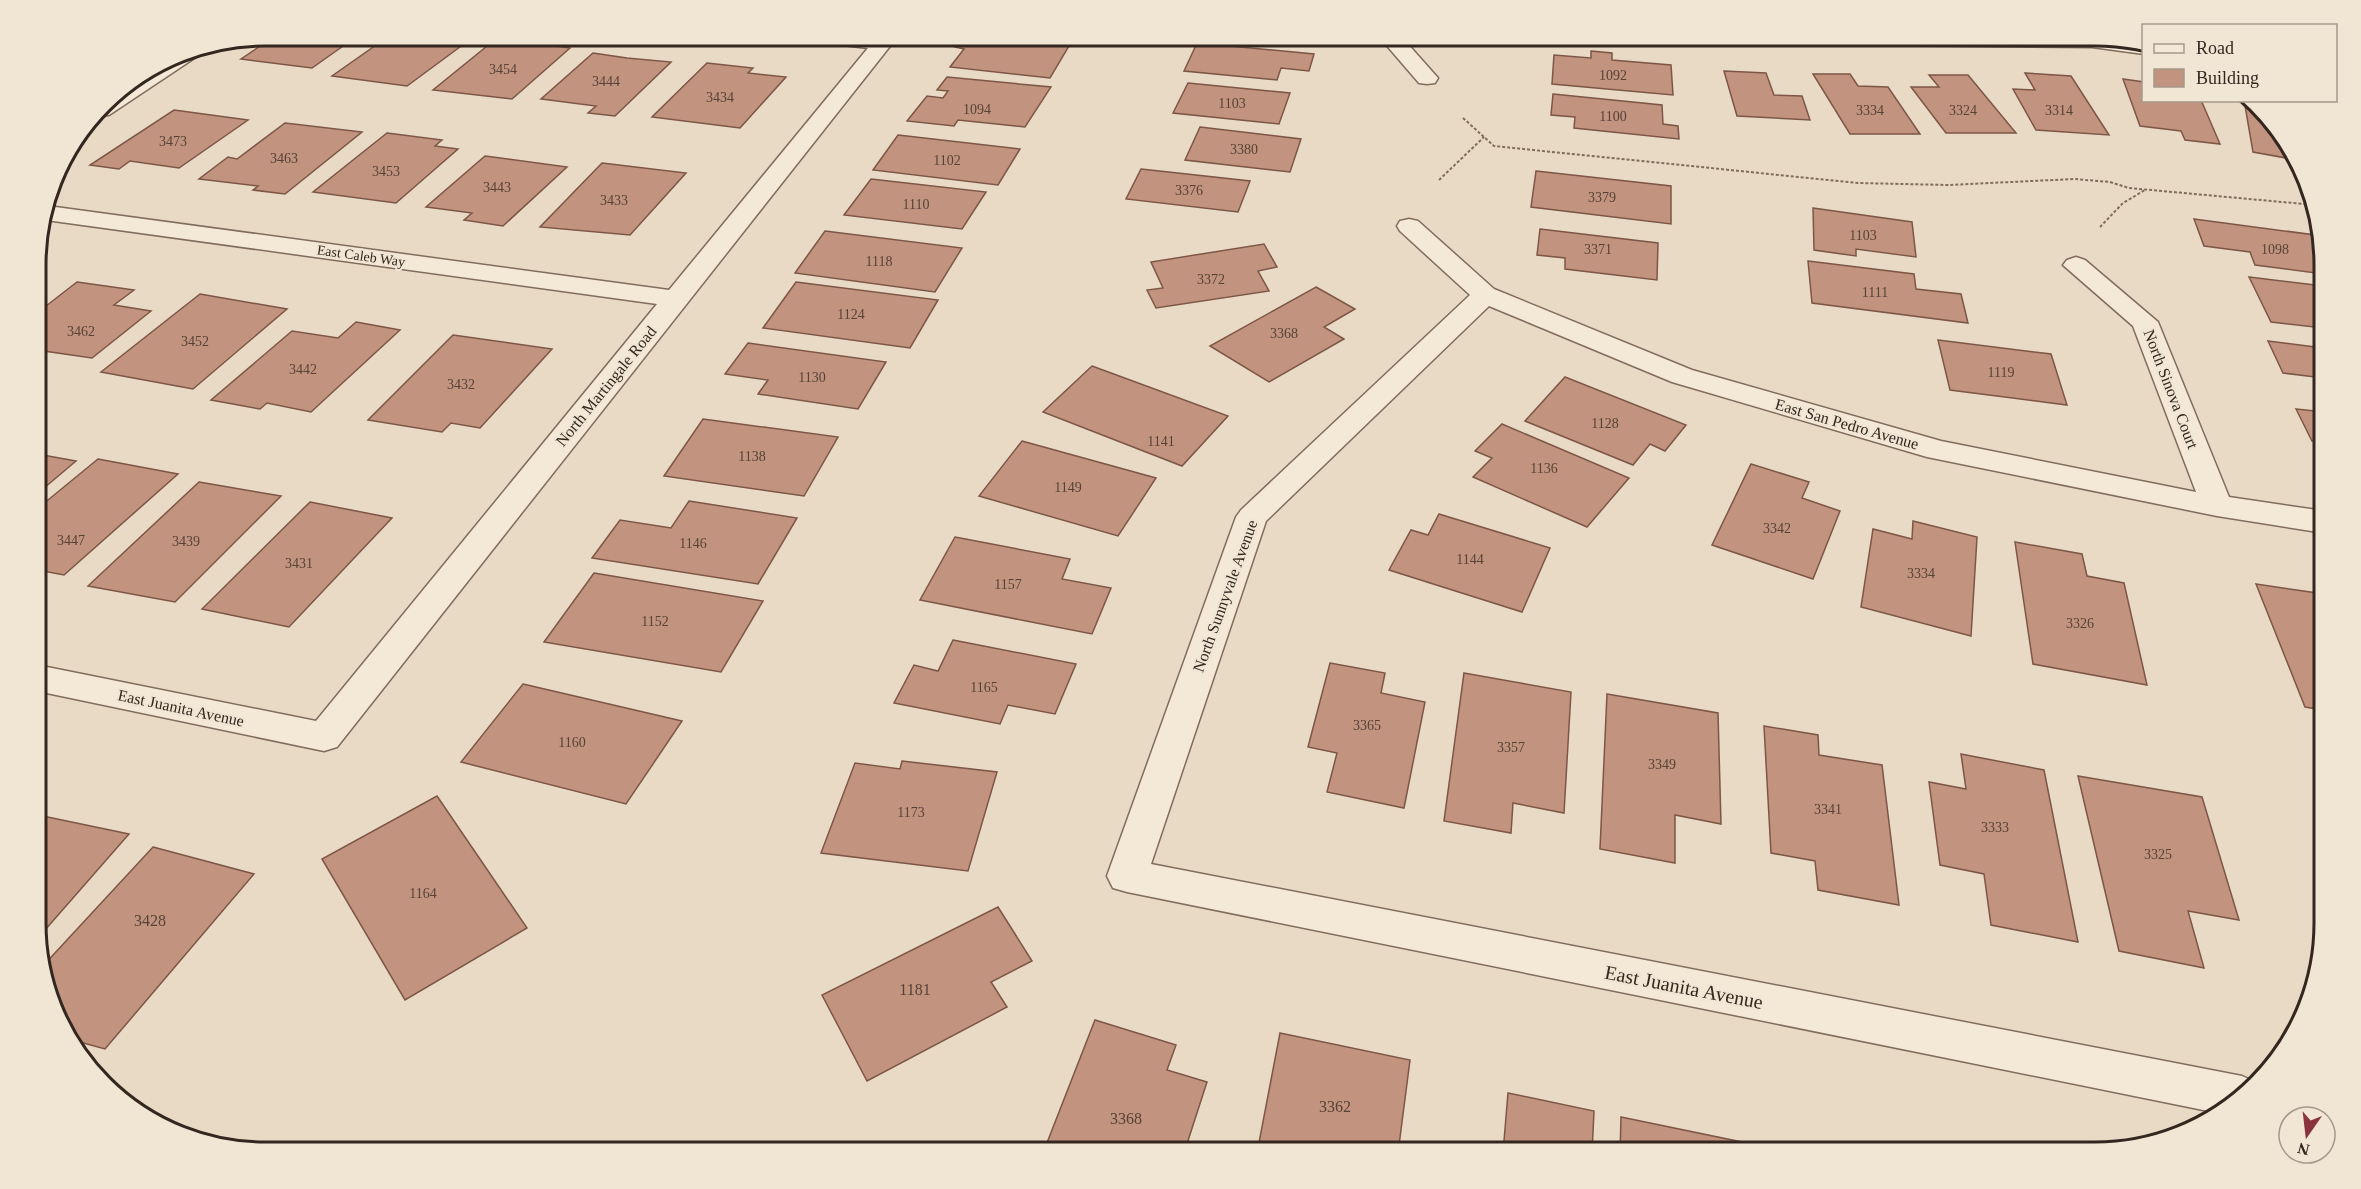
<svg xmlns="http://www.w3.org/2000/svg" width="2361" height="1189" viewBox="0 0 2361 1189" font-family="'Times New Roman',serif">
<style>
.building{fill:#c2947f;stroke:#7d5646;stroke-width:1.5}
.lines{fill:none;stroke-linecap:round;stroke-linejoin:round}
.street-casing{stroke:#816c5d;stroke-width:3}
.path{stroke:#816c5d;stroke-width:2;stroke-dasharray:3 2;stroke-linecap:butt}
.street{fill:#f4e8d7;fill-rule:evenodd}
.labels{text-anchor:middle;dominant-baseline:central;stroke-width:4.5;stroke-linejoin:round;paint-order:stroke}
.number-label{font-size:14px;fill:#574237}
.far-street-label{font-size:14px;fill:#33271f;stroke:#f1e5d3}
.street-label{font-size:16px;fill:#33271f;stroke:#f1e5d3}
.near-number-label{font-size:16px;fill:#574237}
.near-street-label{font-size:20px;fill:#33271f;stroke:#f1e5d3}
.rim{fill:none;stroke:#33271f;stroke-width:3}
</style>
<rect width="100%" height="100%" fill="#e8dac5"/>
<g class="building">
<polygon points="275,36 366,36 353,45 346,44 312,68 241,59"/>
<polygon points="389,36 457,36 472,38 407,86 332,76"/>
<polygon points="963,36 1019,36 1072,41 1050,78 950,67 964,49 955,47"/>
<polygon points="1216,36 1281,36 1278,42"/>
<polygon points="497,38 570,48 512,99 433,90"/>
<polygon points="1197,43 1314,54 1309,71 1281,68 1277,80 1184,71"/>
<polygon points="1591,51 1612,53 1612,60 1671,65 1673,95 1552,84 1554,55 1591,58"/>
<polygon points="593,53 627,58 671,62 615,116 588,113 596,106 541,99"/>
<polygon points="707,63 753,68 748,73 786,77 740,128 652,117"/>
<polygon points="1724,71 1766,73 1774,95 1802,96 1810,120 1737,116"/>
<polygon points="2025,73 2071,76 2109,135 2036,130 2013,89 2035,90"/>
<polygon points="1813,74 1850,74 1858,86 1888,87 1920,134 1850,134"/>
<polygon points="1929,75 1968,75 2016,133 1946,133 1911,87 1939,87"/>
<polygon points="947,77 1051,87 1025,127 958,120 954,126 907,121 927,96 943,98 948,91 937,90"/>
<polygon points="2123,79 2144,82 2144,100 2201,100 2220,144 2185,140 2181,131 2140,126"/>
<polygon points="1188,83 1290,93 1279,124 1173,113"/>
<polygon points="1553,94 1662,105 1663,124 1678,126 1679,139 1574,128 1575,117 1551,115"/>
<polygon points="2244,100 2278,126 2297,160 2253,152"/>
<polygon points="174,110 248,120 179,168 130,161 119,169 90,165"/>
<polygon points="285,123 362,132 285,194 253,190 258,186 199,179 228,157 237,159"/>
<polygon points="1200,127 1301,139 1290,172 1185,160"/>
<polygon points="387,133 442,140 435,146 458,149 396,203 313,192"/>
<polygon points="898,135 1020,149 998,185 873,170"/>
<polygon points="485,156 567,167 503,226 464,220 472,213 426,207"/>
<polygon points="602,163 686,173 630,235 540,227"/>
<polygon points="1141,169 1250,181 1238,212 1126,199"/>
<polygon points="1536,171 1671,186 1671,224 1531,207"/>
<polygon points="871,179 986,192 962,229 844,215"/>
<polygon points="1813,208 1912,222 1916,257 1856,249 1856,256 1814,250"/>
<polygon points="2194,219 2323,236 2323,274 2255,265 2250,252 2204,246"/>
<polygon points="1540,229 1658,243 1657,280 1565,269 1565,258 1537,255"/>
<polygon points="825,231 962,248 935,292 795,273"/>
<polygon points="1264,244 1277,267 1258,271 1269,291 1156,308 1147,290 1163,288 1151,262"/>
<polygon points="1808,261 1914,274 1916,289 1961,294 1968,323 1812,303"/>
<polygon points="2249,277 2323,286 2323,328 2271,322"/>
<polygon points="77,282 134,290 114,305 151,311 92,358 37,350 37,313"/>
<polygon points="796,282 938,300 910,348 763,328"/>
<polygon points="1316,287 1355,309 1324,327 1344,339 1269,382 1210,346"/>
<polygon points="200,294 287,309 193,389 101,372"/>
<polygon points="356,322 400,330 311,412 267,403 260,409 211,400 292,331 338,338"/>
<polygon points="453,335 552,349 480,428 451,423 442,432 368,420"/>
<polygon points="1938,340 2051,354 2067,405 1950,390"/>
<polygon points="2268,341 2323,348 2323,378 2283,373"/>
<polygon points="748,343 886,362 858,409 758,394 768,380 725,374"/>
<polygon points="1092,366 1228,416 1182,466 1043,412"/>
<polygon points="1565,377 1686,425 1665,451 1650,444 1633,465 1525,421"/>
<polygon points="2296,409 2324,412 2324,442 2312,441"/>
<polygon points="703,419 838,437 804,496 664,476"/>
<polygon points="1502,424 1629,478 1587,527 1473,477 1492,458 1475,451"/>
<polygon points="1022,441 1156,478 1118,536 979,496"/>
<polygon points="37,454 76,461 37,494"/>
<polygon points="98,459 178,474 64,575 37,570 37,509"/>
<polygon points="1751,464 1809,482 1802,498 1840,511 1813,579 1712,545"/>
<polygon points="199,482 281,496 175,602 88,586"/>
<polygon points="689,501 797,518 758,584 592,558 620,520 671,528"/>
<polygon points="310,502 392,518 289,627 202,609"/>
<polygon points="1439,514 1550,548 1522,612 1389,570 1411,530 1428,535"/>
<polygon points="1913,521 1977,537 1971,636 1861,607 1873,529 1912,539"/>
<polygon points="955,537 1070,559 1062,579 1111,588 1092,634 920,600"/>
<polygon points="2015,542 2082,554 2087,576 2124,583 2147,685 2033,664"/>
<polygon points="594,573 763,601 721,672 544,642"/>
<polygon points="2256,584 2324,594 2324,710 2305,707"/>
<polygon points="953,640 1076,664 1055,714 1008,705 1000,724 894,703 914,665 938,671"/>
<polygon points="1330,663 1385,673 1381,693 1425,702 1404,808 1327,792 1337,753 1308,747"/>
<polygon points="1464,673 1571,692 1564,813 1513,803 1511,833 1444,821"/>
<polygon points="523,684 682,721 626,804 461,762"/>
<polygon points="1607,694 1718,713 1721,824 1675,815 1675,863 1600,849"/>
<polygon points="1764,726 1818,735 1819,755 1882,765 1899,905 1818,890 1815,861 1771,853"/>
<polygon points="1961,754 2044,770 2078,942 1991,925 1984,874 1940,865 1929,782 1966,789"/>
<polygon points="902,761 997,772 968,871 821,853 855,763 900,769"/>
<polygon points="2078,776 2202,797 2239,920 2188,911 2204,968 2119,951"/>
<polygon points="437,796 527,928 405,1000 322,859"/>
<polygon points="38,815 129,834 38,938"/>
<polygon points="153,847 254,874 105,1049 69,1039 53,1011 42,967"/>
<polygon points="998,907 1032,961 991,982 1007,1007 867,1081 822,995"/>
<polygon points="1095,1020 1176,1045 1167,1070 1207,1082 1184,1153 1043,1153"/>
<polygon points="1280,1033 1410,1060 1398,1153 1257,1153"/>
<polygon points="1508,1093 1594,1111 1592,1153 1503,1153"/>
<polygon points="1621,1117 1761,1146 1762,1153 1620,1153"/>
</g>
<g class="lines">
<defs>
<g id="street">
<polygon points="807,36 898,36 337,747 324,751 37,691 37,665 316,721 657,304 46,220 48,206 669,290 868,48 817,42 810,40"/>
<polygon points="1387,36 1407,36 1406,42 1438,78 1435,83 1427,84 1419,83 1388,47 1385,43"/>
<polygon points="1702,36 2095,36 2144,47 2144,54 2092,47 1736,44 1705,40"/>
<polygon points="201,49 203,51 199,55 109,115 97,116 114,93 178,53"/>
<polygon points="1409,219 1418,221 1494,289 1692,370 1941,441 2196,492 2133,326 2063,265 2067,260 2076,257 2085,260 2158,322 2229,497 2324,511 2324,533 2217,516 1927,457 1672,382 1489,306 1266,521 1151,864 2242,1076 2258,1083 2223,1114 1127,892 1113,888 1107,876 1236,517 1241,510 1470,295 1400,231 1397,226 1400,221"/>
</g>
</defs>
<use href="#street" class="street-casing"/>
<g class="path">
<polyline points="1463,118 1494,146 1858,183 1948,185 2074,179 2110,182 2129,188 2315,205"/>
<polyline points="1439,180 1484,137"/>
<polyline points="2100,227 2123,203 2145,190"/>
</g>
<use href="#street" class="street"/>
</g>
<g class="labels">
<g class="number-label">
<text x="503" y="69">3454</text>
<text x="1613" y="75">1092</text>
<text x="606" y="81">3444</text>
<text x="720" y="97">3434</text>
<text x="1232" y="103">1103</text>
<text x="977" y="109">1094</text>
<text x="1870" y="110">3334</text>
<text x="1963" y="110">3324</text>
<text x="2059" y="110">3314</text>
<text x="1613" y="116">1100</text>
<text x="173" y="141">3473</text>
<text x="1244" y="149">3380</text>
<text x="284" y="158">3463</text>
<text x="947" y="160">1102</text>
<text x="386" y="171">3453</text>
<text x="497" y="187">3443</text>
<text x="1189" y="190">3376</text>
<text x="1602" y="197">3379</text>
<text x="614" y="200">3433</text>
<text x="916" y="204">1110</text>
<text x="1863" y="235">1103</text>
<text x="1598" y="249">3371</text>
<text x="2275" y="249">1098</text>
<text x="879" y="261">1118</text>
<text x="1211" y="279">3372</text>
<text x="1875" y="292">1111</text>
<text x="851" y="314">1124</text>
<text x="81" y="331">3462</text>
<text x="1284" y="333">3368</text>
<text x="195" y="341">3452</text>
<text x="303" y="369">3442</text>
<text x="2001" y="372">1119</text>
<text x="812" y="377">1130</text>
<text x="461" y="384">3432</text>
<text x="1605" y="423">1128</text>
<text x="1161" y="441">1141</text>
<text x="752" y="456">1138</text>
<text x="1544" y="468">1136</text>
<text x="1068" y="487">1149</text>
<text x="1777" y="528">3342</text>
<text x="71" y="540">3447</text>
<text x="186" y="541">3439</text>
<text x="693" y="543">1146</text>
<text x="1470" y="559">1144</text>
<text x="299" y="563">3431</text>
<text x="1921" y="573">3334</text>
<text x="1008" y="584">1157</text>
<text x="655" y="621">1152</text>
<text x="2080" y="623">3326</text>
<text x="984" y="687">1165</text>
<text x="1367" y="725">3365</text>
<text x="572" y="742">1160</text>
<text x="1511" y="747">3357</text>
<text x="1662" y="764">3349</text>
<text x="1828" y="809">3341</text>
<text x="911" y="812">1173</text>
<text x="1995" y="827">3333</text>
<text x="2158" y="854">3325</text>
<text x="423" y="893">1164</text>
</g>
<g class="far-street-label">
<text transform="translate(361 256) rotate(8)">East Caleb Way</text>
</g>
<g class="street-label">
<text transform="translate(606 386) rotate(-51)">North Martingale Road</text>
<text transform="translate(2171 389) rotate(69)">North Sinova Court</text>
<text transform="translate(1847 424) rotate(16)">East San Pedro Avenue</text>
<text transform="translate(1225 596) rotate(-70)">North Sunnyvale Avenue</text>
<text transform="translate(181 708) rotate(12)">East Juanita Avenue</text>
</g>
<g class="near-number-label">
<text x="150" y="920">3428</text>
<text x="915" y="989">1181</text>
<text x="1335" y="1106">3362</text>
<text x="1126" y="1118">3368</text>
</g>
<g class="near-street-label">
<text transform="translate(1684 987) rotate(11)">East Juanita Avenue</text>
</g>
</g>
<path d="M0 0H2361V1189H0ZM265 46H2095A219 219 0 0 1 2314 265V923A219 219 0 0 1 2095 1142H265A219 219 0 0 1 46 923V265A219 219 0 0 1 265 46Z" fill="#f1e5d3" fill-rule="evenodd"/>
<path class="rim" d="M265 46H2095A219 219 0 0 1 2314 265V923A219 219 0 0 1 2095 1142H265A219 219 0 0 1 46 923V265A219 219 0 0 1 265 46Z"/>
<rect x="2142" y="24" width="195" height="78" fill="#f1e5d3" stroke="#a5998b" stroke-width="1.5"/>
<rect x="2154" y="44" width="30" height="9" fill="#f4e8d7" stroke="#a5998b" stroke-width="1.5"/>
<text x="2196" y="54" font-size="18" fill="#33271f">Road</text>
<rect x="2154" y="69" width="30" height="18" fill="#c2947f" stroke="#a5998b" stroke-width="1.5"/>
<text x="2196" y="84" font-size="18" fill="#33271f">Building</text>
<g transform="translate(2307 1135) rotate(194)"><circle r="28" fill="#f1e5d3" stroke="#a5998b" stroke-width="1.5"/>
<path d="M0-4.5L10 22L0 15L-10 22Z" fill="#89343e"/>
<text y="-9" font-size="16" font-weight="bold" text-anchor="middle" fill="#33271f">N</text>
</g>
</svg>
